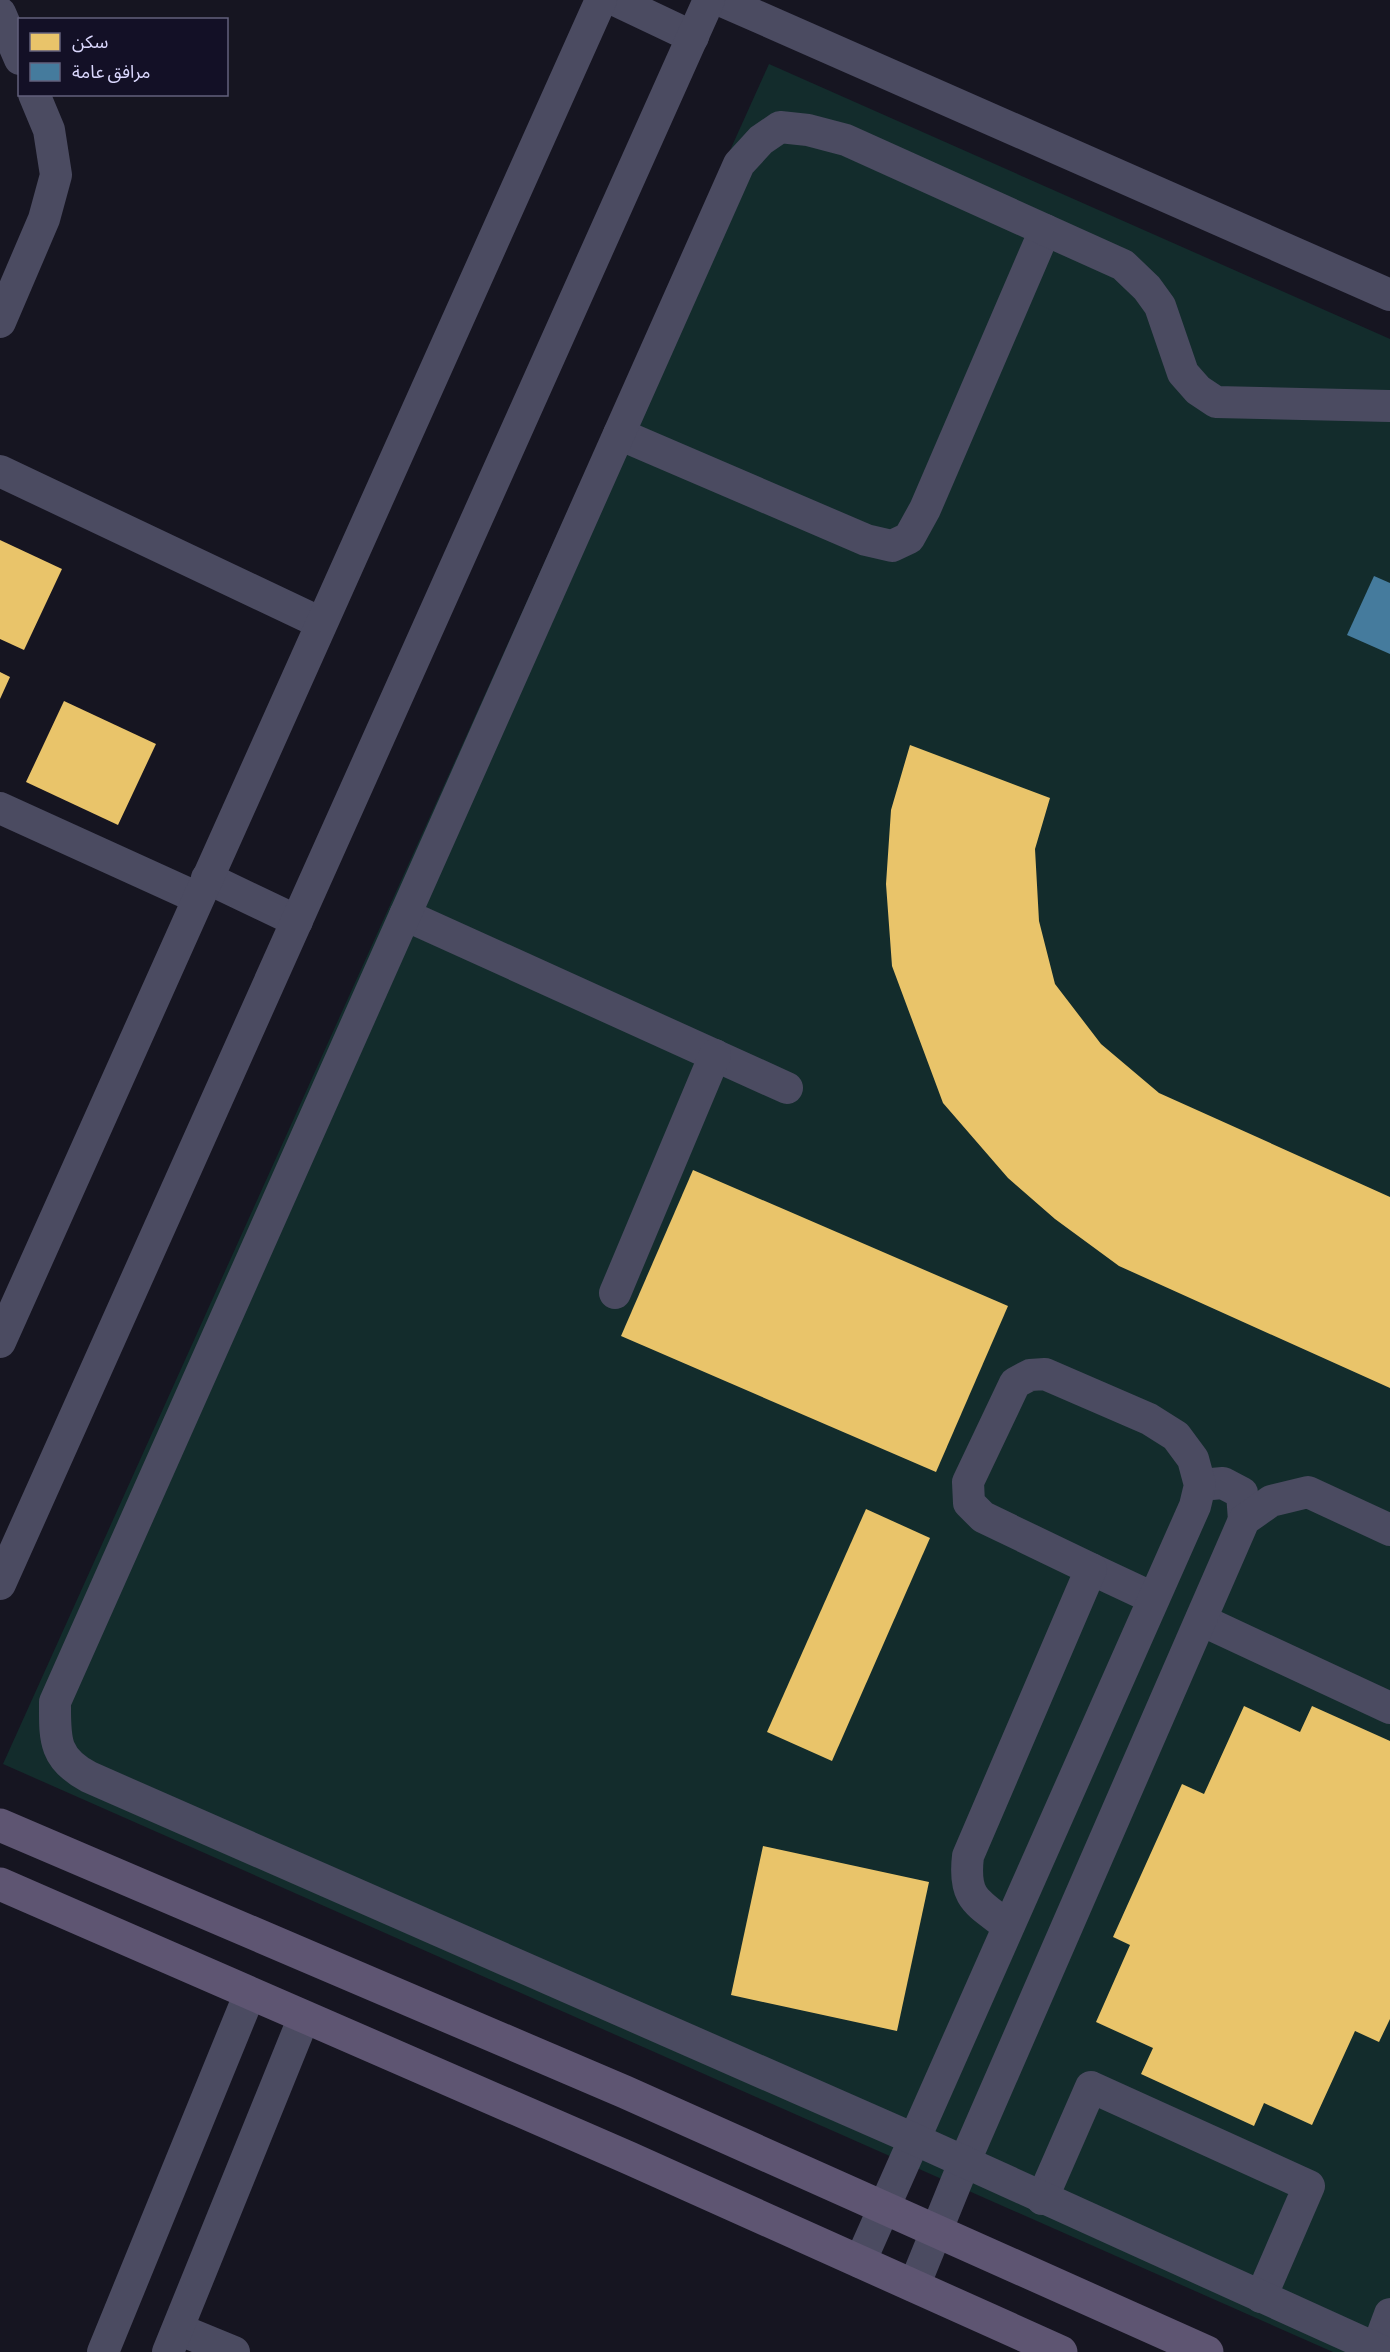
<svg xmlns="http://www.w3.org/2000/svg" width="1390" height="2352" viewBox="0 0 1390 2352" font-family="'Alegreya Sans','Noto Sans Arabic',sans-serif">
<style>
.green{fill:#132c2c}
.homes{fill:#e9c46a}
.public{fill:#457b9d}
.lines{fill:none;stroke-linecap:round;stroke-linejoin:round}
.minor{stroke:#4b4b61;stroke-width:32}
.major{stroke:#5e5572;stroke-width:33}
</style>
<rect width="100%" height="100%" fill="#161521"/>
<polygon class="green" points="769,64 1390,339 1390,2352 1333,2352 3,1764"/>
<g class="homes">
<polygon points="0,540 62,569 24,650 0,639"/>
<polygon points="0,672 10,677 0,699"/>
<polygon points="64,701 156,744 118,825 26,782"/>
<polygon points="910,745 1050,798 1035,849 1039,921 1055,984 1101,1044 1159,1093 1390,1197 1390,1388 1119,1266 1055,1219 1008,1178 943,1103 892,966 886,884 891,810"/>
<polygon points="693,1170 1008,1306 936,1472 621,1336"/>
<polygon points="866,1509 930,1538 832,1761 767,1732"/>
<polygon points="1244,1706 1300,1732 1312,1706 1390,1741 1390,2019 1379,2042 1355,2031 1312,2125 1264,2103 1254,2126 1141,2074 1153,2048 1096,2022 1130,1945 1113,1937 1182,1784 1204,1794"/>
<polygon points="763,1846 929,1882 897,2031 731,1995"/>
</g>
<polygon class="public" points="1374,576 1390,583 1390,654 1347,635"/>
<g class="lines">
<g class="minor">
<polyline points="615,0 693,37"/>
<polyline points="720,0 1390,295"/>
<polyline points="0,13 20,59"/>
<polyline points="0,322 44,219 56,175 49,130 34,94"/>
<polyline points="619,434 866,540 892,546 909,538 925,509 1045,230"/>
<polyline points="0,471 321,623"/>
<polyline points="0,808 198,898"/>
<polyline points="207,878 297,921"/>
<polyline points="405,915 787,1088"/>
<polyline points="615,1293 715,1055"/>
<polyline points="0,1342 601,0"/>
<polyline points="1200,1485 1223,1483 1242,1493 1244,1520"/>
<polyline points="1091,1569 1153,1598"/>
<polyline points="0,1584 709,0"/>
<polyline points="1201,1620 1390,1708"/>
<polyline points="1042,2199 1091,2087 1309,2186 1261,2297"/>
<path d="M860,2262L1195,1506L1200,1485L1193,1459L1176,1436L1149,1419L1045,1374L1030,1375L1015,1383L968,1482L969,1503L983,1517L1091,1569L968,1856C963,1899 977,1902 1008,1926"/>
<polyline points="914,2286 964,2163 1244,1520 1271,1501 1308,1492 1390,1530"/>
<polyline points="178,2329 234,2352"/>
<polyline points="1377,2349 1390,2314"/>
<polyline points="103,2352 250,1993"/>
<polyline points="168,2352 304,2017"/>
<path d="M1384,2352L914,2139L89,1777C53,1758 55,1738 55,1702L739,164L761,140L780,127L808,130L846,140L1123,265L1147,288L1160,306L1183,373L1198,390L1216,402L1390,406"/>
</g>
<g class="major">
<polyline points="0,1825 625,2092 1207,2352"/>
<polyline points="0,1884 629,2158 1061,2352"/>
</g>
</g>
<rect x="18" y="18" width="210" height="78" fill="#131026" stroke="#63607c" stroke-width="1.5"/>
<rect x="30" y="33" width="30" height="18" fill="#e9c46a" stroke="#63607c" stroke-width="1.5"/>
<text x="72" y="48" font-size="18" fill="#dad7fd">سكن</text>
<rect x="30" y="63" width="30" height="18" fill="#457b9d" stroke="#63607c" stroke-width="1.5"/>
<text x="72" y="78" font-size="18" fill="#dad7fd">مرافق عامة</text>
</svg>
